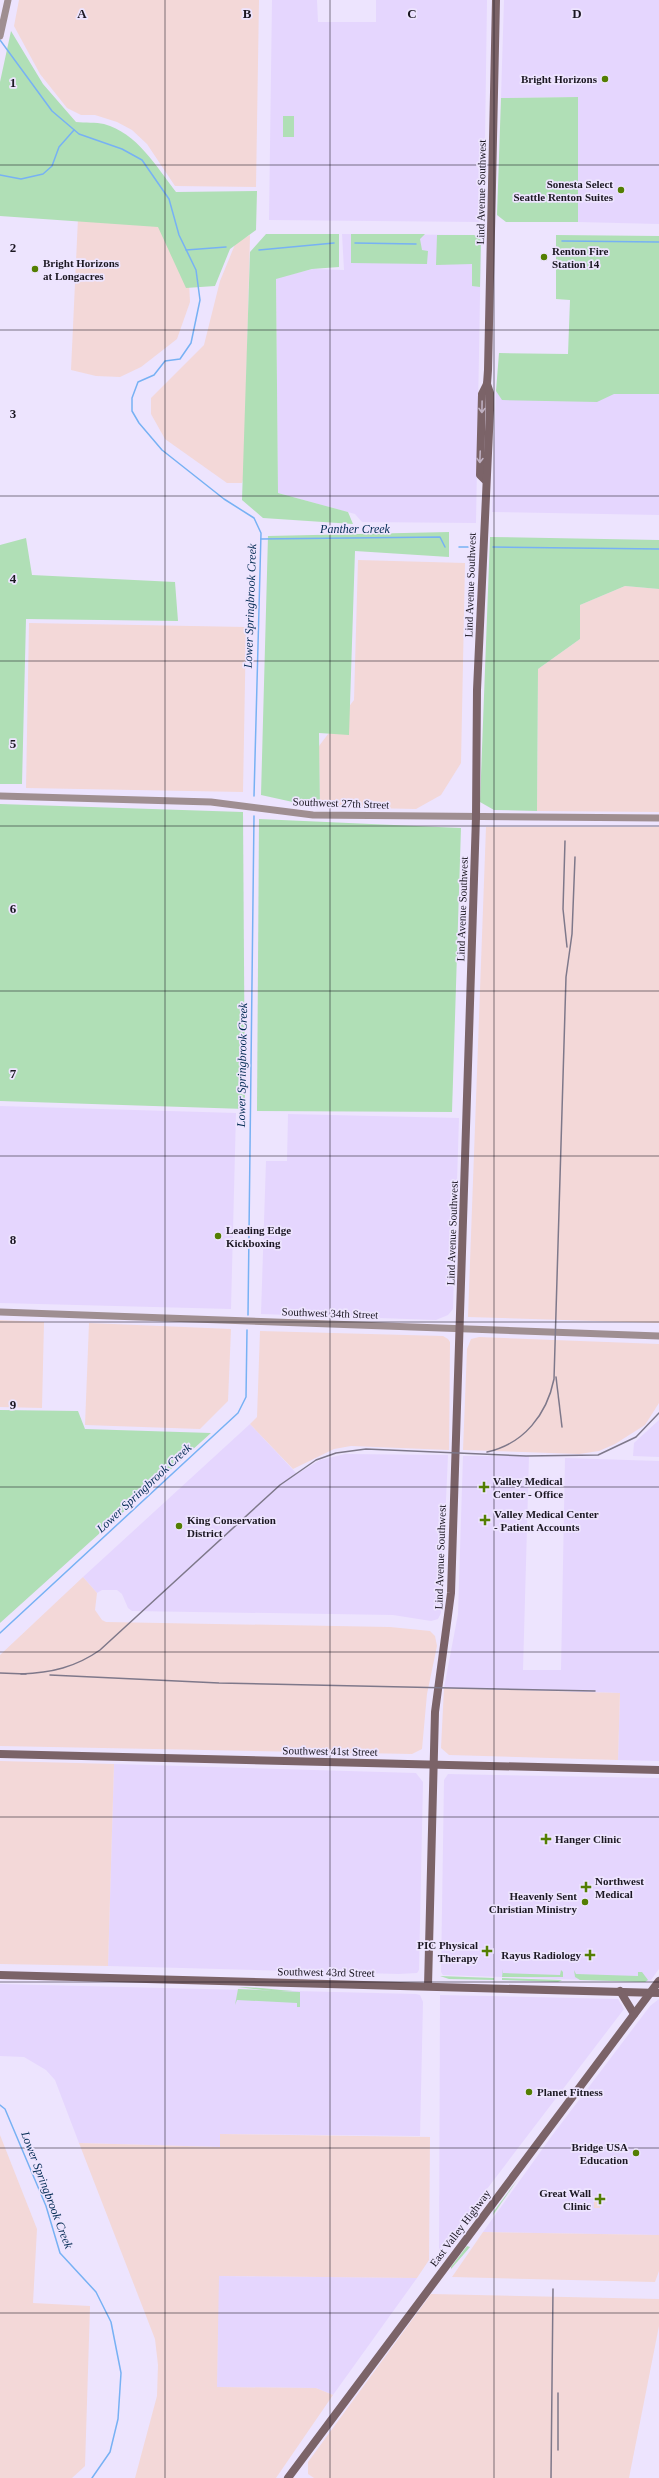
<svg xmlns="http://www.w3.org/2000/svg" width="659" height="2478" viewBox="0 0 659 2478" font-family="Georgia,serif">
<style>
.built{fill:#e5d6fe}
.industrial{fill:#f3d8d8}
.medical{fill:#f3d8d6}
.green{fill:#b0dfb6}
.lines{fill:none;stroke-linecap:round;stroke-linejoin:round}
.stream{stroke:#77b1f4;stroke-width:1.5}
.tertiary{stroke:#9f8e91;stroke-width:7}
.secondary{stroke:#7b6368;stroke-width:8}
.rail{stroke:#7e788a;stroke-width:1.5}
.oneway{stroke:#bfb0c2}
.grid{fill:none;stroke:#1b1722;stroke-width:1;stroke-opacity:0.55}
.poi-dot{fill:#537e02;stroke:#ede4fe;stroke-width:1.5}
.labels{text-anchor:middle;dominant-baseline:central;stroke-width:3.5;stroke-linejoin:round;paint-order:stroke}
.poi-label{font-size:11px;font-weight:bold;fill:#1b1722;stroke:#ede4fe;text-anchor:start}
.street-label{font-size:11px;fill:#1b1722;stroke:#ede4fe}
.water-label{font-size:12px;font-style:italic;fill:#002952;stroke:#ede4fe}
.grid-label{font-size:13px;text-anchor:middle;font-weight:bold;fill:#1b1722;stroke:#ede4fe;stroke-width:3.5;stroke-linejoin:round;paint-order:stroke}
</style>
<rect width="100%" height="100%" fill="#ede4fe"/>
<g class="built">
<polygon points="272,0 317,0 318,22 376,22 376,0 487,0 484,213 479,222 269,220"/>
<polygon points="504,0 659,0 659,224 578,222 578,97 501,98"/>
<polygon points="342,234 474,235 481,239 476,523 362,522 355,514 278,493 276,278 313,269 344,270"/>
<polygon points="496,391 659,394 659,515 492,512"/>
<polygon points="0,1106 236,1113 231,1309 0,1303"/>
<polygon points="288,1114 459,1118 453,1309 448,1315 436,1320 261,1314 266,1161 287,1161"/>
<polygon points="659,1420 659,1457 633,1456 634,1443"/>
<polygon points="250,1424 297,1474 320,1460 345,1454 448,1455 441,1613 438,1619 431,1621 393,1615 132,1611 128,1608 122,1594 117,1590 102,1590 97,1593 83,1577"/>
<polygon points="463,1456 529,1456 523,1670 561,1670 565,1458 659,1461 659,1761 618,1760 620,1693 444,1688 458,1614"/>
<polygon points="114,1764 416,1773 423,1782 419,1970 417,1973 399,1974 108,1966"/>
<polygon points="448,1774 659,1778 659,1969 651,1980 645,1982 443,1975 441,1972 444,1780"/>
<polygon points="0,1984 416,1994 420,1995 423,2002 420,2136 220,2134 220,2147 79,2143 55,2080 46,2070 24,2057 0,2056"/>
<polygon points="440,1995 618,1999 624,2009 439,2252"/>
<polygon points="659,1999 659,2235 483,2232 551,2137 650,2006"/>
<polygon points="218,2276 417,2278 333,2395 316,2388 217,2387"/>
</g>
<g class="industrial">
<polygon points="19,0 259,0 256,187 175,186 147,144 132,130 117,122 95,115 81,115 67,108 40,74 14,26"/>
<polygon points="78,218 161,221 189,281 190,302 177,339 141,367 120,377 96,376 71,370"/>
<polygon points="250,235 244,476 242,483 227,483 165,439 151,414 151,398 204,345 220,281 236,242"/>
<polygon points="358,560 465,563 461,763 441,795 416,809 320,807 319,746 354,700"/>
<polygon points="625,586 659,589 659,812 537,811 538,669 580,639 580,605"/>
<polygon points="29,623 246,627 243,792 26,788"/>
<polygon points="486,827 659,827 659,1323 468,1317"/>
<polygon points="0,1320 44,1322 42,1408 0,1407"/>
<polygon points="89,1323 231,1329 228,1401 200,1429 85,1425"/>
<polygon points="260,1331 443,1336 448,1339 450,1342 449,1450 351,1446 334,1449 293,1469 250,1424 257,1417"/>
<polygon points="479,1337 659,1344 659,1403 645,1425 615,1444 599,1451 579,1454 463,1450 467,1349 471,1339"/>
<polygon points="83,1577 97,1593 95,1610 102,1620 106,1622 390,1627 430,1631 435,1636 437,1646 427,1694 422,1749 412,1754 0,1746 0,1655"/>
<polygon points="444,1688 620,1693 618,1760 449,1755 441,1748"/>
<polygon points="0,1761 114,1764 108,1966 0,1964"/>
<polygon points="220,2134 430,2137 429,2260 417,2278 219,2276 217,2387 316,2388 333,2395 276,2478 135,2478 157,2396 158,2365 155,2339 79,2143 220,2147"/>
<polygon points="0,2135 37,2229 33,2303 90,2306 85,2466 72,2478 0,2478"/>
<polygon points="483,2232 659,2235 659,2271 655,2282 452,2277"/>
<polygon points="431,2294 659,2299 659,2326 629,2478 314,2478 308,2474 308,2462"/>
</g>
<polygon class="medical" points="594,2196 605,2196 605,2202 600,2202 600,2208 594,2208"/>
<g class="green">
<path d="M11,31L43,84L76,122C85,123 96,122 104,124C137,133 156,166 176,192L257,191L256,230L230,249L215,286L186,288L158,227L0,216V82Z"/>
<polygon points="578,97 578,222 506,222 497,215 501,98"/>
<rect x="283" y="116" width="11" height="21"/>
<polygon points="266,234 339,234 339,267 312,269 276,279 278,493 348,512 353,524 263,518 242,500 250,252"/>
<polygon points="351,234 425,234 420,239 422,250 428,251 427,264 351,263"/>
<polygon points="437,235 474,235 481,239 480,287 472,286 472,264 436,265"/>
<polygon points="556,235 659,236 659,394 614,394 597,402 502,400 496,391 499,353 568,354 570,300 556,299"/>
<polygon points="449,532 449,557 355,551 349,735 319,733 320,808 261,795 268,536"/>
<polygon points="490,537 659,540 659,589 625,586 580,605 580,639 538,669 537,811 494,810 480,802"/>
<polygon points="26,538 32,575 175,582 178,621 26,619 22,784 0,784 0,545"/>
<polygon points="0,804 243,812 245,1109 0,1101"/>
<polygon points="259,819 461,828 452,1112 257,1111"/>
<polygon points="0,1410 78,1411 85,1429 211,1433 0,1623"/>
<polygon points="503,1969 503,1973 560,1975 561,1970 563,1972 563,1977 502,1977"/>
<polygon points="574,1970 576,1974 638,1976 638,1972 642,1972 648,1980 645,1982 580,1980 575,1977"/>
<polygon points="440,1976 494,1978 494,1980 449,1979"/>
<polygon points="502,1978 562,1980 558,1982 502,1980"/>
<path d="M238,1987C257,1987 275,1990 293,1991H271Z"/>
<polygon points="238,1989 300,1992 300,2007 297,2007 297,2003 237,2000 235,2005"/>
<polygon points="518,2179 493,2215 494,2211"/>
<polygon points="467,2246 470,2247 451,2269 451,2267"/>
</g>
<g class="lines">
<g class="stream">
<polyline points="0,40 52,111 79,134 122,149 142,160 169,199 179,235 196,270 200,300 191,343 180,359 165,361 154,375 138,382 132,398 132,411 139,423 162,450 224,499 254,518 261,533 254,796"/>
<polyline points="0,175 21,179 43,174 52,166 59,147 74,130"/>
<polyline points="562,241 659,242"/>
<polyline points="355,243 416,244"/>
<polyline points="186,250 226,247"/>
<polyline points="259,250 334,243"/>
<polyline points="261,539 440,537 445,547"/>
<polyline points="459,547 469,547"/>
<polyline points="493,547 659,549"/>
<polyline points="248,1315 254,816"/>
<polyline points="0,1633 238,1413 246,1397 247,1330"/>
<polyline points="0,2105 5,2109 46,2206 60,2253 96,2292 111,2322 121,2373 118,2419 110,2452 92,2478"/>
</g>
<g class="tertiary">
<polyline points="0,36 8,0"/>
<polyline points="0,796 211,802 313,815 659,818"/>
<polyline points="0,1312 659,1336"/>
</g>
<g class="secondary">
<polyline points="485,480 480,475 482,394 487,384 488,370 496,0"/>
<polyline points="0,1754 659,1770"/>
<polyline points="0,1975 659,1993"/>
<polyline points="428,1986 435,1712 451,1593 476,817 477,690 490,410 490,393 487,384"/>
<polyline points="620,1991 634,2014"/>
<polyline points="288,2478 659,1981"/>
</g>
<g class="rail">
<polyline points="565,841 563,909 567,947"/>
<polyline points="556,1377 562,1427"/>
<path d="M487,1452C524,1444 547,1414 554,1379L566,977L572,934L575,857"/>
<polyline points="0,1673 26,1674"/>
<path d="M21,1674C51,1673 76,1667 100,1650L280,1485L316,1460L336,1453L366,1449L526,1456L598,1455L636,1437L659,1413"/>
<polyline points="50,1675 219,1683 595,1691"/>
<polyline points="558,2393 558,2450"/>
<polyline points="551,2478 553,2289"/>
</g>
</g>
<defs><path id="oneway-shaft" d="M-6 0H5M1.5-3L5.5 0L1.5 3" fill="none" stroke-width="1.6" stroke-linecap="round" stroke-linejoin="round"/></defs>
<g class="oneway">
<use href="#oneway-shaft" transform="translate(482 407) rotate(91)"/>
<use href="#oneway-shaft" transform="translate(480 457) rotate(92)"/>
</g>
<path class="grid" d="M165,0V2478M330,0V2478M494,0V2478M0,165H659M0,330H659M0,496H659M0,661H659M0,826H659M0,991H659M0,1156H659M0,1322H659M0,1487H659M0,1652H659M0,1817H659M0,1982H659M0,2148H659M0,2313H659"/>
<g class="poi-dot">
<circle cx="605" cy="79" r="4"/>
<circle cx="621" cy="190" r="4"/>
<circle cx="544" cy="257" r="4"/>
<circle cx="35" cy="269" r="4"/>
<circle cx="218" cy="1236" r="4"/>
<path d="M482 1481h4v4h4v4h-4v4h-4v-4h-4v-4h4z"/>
<path d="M483 1514h4v4h4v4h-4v4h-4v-4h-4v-4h4z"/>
<circle cx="179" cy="1526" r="4"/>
<path d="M544 1833h4v4h4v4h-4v4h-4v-4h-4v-4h4z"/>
<path d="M584 1881h4v4h4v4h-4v4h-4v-4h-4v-4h4z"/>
<circle cx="585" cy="1902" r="4"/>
<path d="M485 1945h4v4h4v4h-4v4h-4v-4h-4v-4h4z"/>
<path d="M588 1949h4v4h4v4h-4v4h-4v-4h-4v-4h4z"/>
<circle cx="529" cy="2092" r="4"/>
<circle cx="636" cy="2153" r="4"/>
<path d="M598 2193h4v4h4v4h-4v4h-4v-4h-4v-4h4z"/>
</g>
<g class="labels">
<g class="poi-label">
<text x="597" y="79" text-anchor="end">Bright Horizons</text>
<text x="613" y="184" text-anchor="end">Sonesta Select<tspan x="613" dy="13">Seattle Renton Suites</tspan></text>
<text x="552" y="251">Renton Fire<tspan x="552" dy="13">Station 14</tspan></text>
<text x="43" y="263">Bright Horizons<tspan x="43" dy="13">at Longacres</tspan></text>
<text x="226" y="1230">Leading Edge<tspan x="226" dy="13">Kickboxing</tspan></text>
<text x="493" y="1481">Valley Medical<tspan x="493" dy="13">Center - Office</tspan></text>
<text x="494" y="1514">Valley Medical Center<tspan x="494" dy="13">- Patient Accounts</tspan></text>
<text x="187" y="1520">King Conservation<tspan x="187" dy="13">District</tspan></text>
<text x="555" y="1839">Hanger Clinic</text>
<text x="595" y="1881">Northwest<tspan x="595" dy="13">Medical</tspan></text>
<text x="577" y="1896" text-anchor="end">Heavenly Sent<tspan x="577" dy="13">Christian Ministry</tspan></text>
<text x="478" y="1945" text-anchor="end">PIC Physical<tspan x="478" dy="13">Therapy</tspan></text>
<text x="581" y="1955" text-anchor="end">Rayus Radiology</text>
<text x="537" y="2092">Planet Fitness</text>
<text x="628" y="2147" text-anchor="end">Bridge USA<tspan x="628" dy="13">Education</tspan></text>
<text x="591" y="2193" text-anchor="end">Great Wall<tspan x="591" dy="13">Clinic</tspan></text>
</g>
<g class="street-label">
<text transform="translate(481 192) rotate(-89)">Lind Avenue Southwest</text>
<text transform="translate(470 585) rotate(-88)">Lind Avenue Southwest</text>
<text transform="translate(341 803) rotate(2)">Southwest 27th Street</text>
<text transform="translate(462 909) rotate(-88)">Lind Avenue Southwest</text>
<text transform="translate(452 1233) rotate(-88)">Lind Avenue Southwest</text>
<text transform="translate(330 1313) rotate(2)">Southwest 34th Street</text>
<text transform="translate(440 1557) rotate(-88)">Lind Avenue Southwest</text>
<text transform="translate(330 1751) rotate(1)">Southwest 41st Street</text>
<text transform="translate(326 1972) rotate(1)">Southwest 43rd Street</text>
<text transform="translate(460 2228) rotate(-53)">East Valley Highway</text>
</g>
<g class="water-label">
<text x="355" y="529">Panther Creek</text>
<text transform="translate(250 606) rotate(-88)">Lower Springbrook Creek</text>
<text transform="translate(242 1065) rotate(-89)">Lower Springbrook Creek</text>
<text transform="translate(144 1488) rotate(-43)">Lower Springbrook Creek</text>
<text transform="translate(47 2190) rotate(69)">Lower Springbrook Creek</text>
</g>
</g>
<g class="grid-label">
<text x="82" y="18">A</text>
<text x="247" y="18">B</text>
<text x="412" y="18">C</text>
<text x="577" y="18">D</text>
<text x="13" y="87">1</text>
<text x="13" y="252">2</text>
<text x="13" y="418">3</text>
<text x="13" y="583">4</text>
<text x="13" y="748">5</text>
<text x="13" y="913">6</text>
<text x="13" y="1078">7</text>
<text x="13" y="1244">8</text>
<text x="13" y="1409">9</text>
</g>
</svg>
